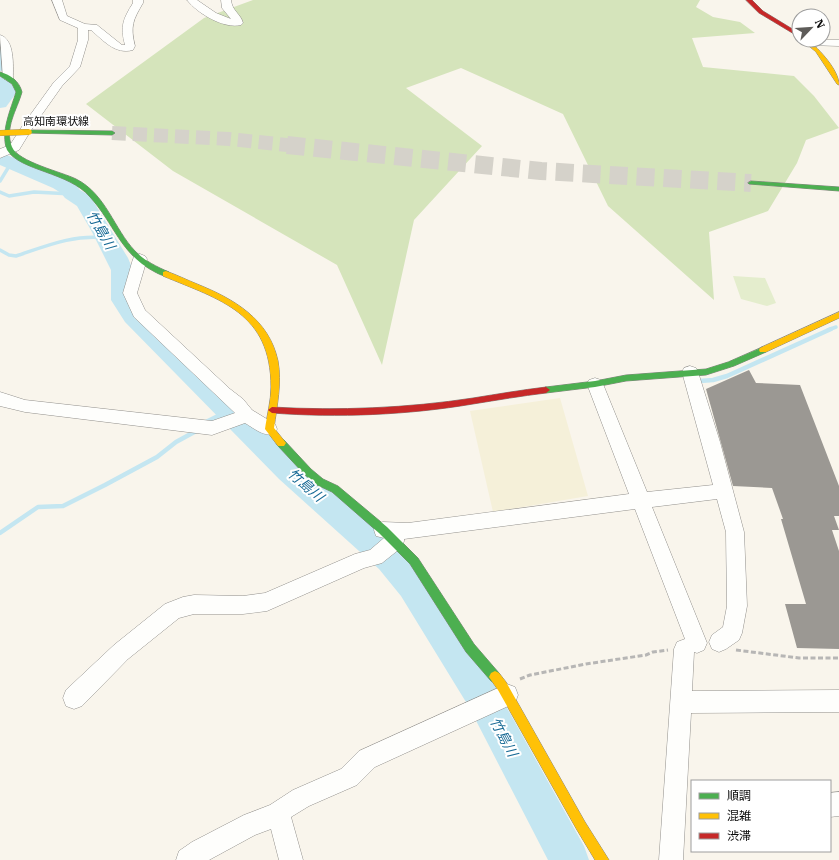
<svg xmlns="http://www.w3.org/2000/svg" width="839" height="860" viewBox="0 0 839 860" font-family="'IBM Plex Serif','Noto Sans JP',serif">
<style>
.farmland{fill:#f5f0d9}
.green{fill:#e4edcd}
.forest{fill:#d5e4bb}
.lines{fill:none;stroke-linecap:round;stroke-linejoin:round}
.stream-far1{stroke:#c4e6f1;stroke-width:3.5}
.stream{stroke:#c4e6f1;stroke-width:4.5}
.river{fill:#c4e6f1;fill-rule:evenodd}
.building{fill:#9b9893}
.primary-tunnel-far1{stroke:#d5d2ca;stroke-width:14;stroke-dasharray:14 7;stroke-linecap:butt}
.primary-tunnel{stroke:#d5d2ca;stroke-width:18;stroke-dasharray:18 9;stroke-linecap:butt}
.street-casing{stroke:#92908c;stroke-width:1}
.fast-casing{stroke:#888682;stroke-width:1}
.slow-casing{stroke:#888682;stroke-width:1}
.jam-casing{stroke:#888682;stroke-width:1}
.path{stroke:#b7b6b5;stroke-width:3;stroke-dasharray:5 2.5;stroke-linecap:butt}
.street{fill:#fefefc;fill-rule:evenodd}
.fast{fill:#4caf50;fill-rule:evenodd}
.slow{fill:#ffc107;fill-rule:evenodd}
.jam{fill:#c62828;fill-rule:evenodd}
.slow-bridge-casing{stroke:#7f7d79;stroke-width:6;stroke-linecap:butt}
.slow-bridge{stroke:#ffc107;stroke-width:5.5}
.labels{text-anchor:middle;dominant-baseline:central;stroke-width:4;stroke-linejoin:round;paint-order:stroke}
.far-street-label{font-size:11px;fill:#0a0a0a;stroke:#fff}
.water-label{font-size:14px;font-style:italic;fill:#196b96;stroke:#fff}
</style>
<rect width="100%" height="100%" fill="#f9f5ec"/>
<polygon class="farmland" points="560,398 588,496 493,512 470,411"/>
<polygon class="green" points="733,276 765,278 776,303 767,306 741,299"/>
<polygon class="forest" points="253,0 700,0 696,7 713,17 740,22 755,33 692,38 703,67 794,76 814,96 839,128 806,140 797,163 768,211 709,232 714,300 608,206 563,114 461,68 406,88 482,146 414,220 382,365 337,265 173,171 86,104 204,18"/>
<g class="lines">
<g class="stream-far1">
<polyline points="0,181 11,163"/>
<polyline points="0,192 9,196 34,192 72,194"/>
<path d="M0,250L9,255L16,256C46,246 74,234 106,238"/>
<polyline points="828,330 836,327"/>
</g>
<g class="stream">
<polyline points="700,381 713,380 727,376 831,329"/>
<polyline points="202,424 228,411"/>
<polyline points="0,533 38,507 63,506 105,485 157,457 176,442 198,430"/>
</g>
<g class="river">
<polygon points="0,44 6,46 8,49 10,66 8,70 0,71"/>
<polygon points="0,77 7,78 17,92 6,107 0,108"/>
<polygon points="0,152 67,180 76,185 80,190 87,194 92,199 128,258 133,270 135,300 141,310 299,463 401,549 423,576 493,683 584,846 589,860 548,860 469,707 401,596 379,569 279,479 125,322 111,300 111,270 92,232 77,206 65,198 61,193 53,188 0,165"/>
</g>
</g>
<polygon class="building" points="749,370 756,383 800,385 839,486 839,516 834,516 839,530 832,530 839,551 839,649 797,648 785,604 806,604 781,519 783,519 772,488 733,486 706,389"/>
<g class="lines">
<polyline class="primary-tunnel-far1" points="112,133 229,139 297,146"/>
<polyline class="primary-tunnel" points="287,145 541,171 751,183"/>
<defs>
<g id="street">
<path d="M52,0H62L67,16L85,24L97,25L122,45H125C120,26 123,19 133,3V0H143V3C133,20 130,26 135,46L133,50C115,55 103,40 91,30H88V40L80,67L62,86L33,127L19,150L0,158V149L10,145L23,125L54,82L70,66L78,40V28L60,20Z"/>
<path d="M187,0H197L216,13L231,19L222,8L221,0H231C232,11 241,14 243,23L241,25C224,29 198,14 187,0Z"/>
<path d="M0,35C15,39 13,66 13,78L8,81L3,78Z"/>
<polygon points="804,40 839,40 839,46 808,45 804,44 803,42"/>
<path d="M140,254L145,256L147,259L137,293L145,310L230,389L243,399L252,410L275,424L277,429L275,434C264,437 255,429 245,423L212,435L25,412L0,406V392L25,400L212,421L235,413L134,317L123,293L133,259L135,256Z"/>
<polygon points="690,366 696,368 698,372 720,442 744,532 747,606 742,633 739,640 726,649 719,652 712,649 709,642 712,635 723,627 727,606 726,532 717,499 652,507 707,643 704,650 697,653 694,652 692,691 839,690 839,712 691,713 683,860 659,860 674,649 677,642 685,639 635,509 404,539 404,541 402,547 382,563 364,568 267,611 243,614 194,614 179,618 128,659 82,706 74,709 66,706 63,698 66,690 114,645 165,604 183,597 194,595 243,596 265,593 355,554 370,550 384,538 376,536 374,530 376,524 383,522 408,523 629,494 587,384 589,380 595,378 601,380 603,384 647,492 713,485 682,372 684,368"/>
<polygon points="507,684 515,687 518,695 515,703 375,767 357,785 309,806 291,817 303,860 279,860 271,829 255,835 209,860 176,860 179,851 192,842 244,815 270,805 293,790 341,769 359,751"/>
<polygon points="839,792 839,816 830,817 830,793"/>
</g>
<g id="fast">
<path d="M0,72C11,75 19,81 22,92C17,110 4,128 12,147C18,162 62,172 76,179C106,194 114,229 135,251C145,261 157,267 169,272V276C164,277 159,274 155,272C120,254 114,223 90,197C69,172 20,171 7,150C0,132 11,109 16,92L12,84L0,76Z"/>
<polygon points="29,130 112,131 115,133 112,135 27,133 27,131"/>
<polygon points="751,181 839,187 839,191 749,184 748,183"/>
<polygon points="763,347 767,350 766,352 734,366 706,375 626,381 595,387 546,393 542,390 546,387 595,381 626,375 706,369 728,362"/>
<polygon points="281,439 284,440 311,469 323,479 338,486 387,527 418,558 474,644 499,673 501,677 499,681 495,683 491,681 466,652 410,564 379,533 332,492 317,485 305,475 278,446 276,443 278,440"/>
</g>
<g id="slow">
<path d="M802,40H808C819,49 839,70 839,85L837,84L816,52Z"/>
<path d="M166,271C177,275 187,280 197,284C234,299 269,319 278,361C282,383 277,406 274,428L286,443L284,446H278L265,429C267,415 271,401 271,387C271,313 221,300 163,276V272Z"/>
<polygon points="839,312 839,318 766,352 760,352 759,350 760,348"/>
<polygon points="495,671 499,673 506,682 585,822 609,860 595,860 577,830 498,690 489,677 491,673"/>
</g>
<g id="jam">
<polygon points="746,0 752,0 763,11 799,33 799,37 759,13"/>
<path d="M546,387L550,390L546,393C521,396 498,400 473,404C408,415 338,418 272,413L268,410L272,407C338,411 408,408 473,398C498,394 521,390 546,387Z"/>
</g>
</defs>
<use href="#street" class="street-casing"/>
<use href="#fast" class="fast-casing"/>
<use href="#slow" class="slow-casing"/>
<use href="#jam" class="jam-casing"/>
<g class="path">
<polyline points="736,650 799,658 839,658"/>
<polyline points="520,679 530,675 586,664 646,655 653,652 668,650"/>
</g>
<use href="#street" class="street"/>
<use href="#fast" class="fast"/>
<use href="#slow" class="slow"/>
<use href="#jam" class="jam"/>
<defs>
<polyline id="slow-bridge" points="0,133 29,132"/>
</defs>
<use href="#slow-bridge" class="slow-bridge-casing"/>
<use href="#slow-bridge" class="slow-bridge"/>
</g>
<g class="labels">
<g class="far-street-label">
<text x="56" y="121">高知南環状線</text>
</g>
<g class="water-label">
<text transform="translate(101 230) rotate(60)">竹島川</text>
<text transform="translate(306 485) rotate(41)">竹島川</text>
<text transform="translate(504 737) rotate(62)">竹島川</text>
</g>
</g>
<rect x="691" y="780" width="140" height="72" fill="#ffffff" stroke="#9d9d9d"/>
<rect x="699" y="793" width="20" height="6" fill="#4caf50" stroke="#9d9d9d"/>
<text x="727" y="800" font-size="12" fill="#0a0a0a">順調</text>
<rect x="699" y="813" width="20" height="6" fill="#ffc107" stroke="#9d9d9d"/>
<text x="727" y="820" font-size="12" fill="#0a0a0a">混雑</text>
<rect x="699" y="833" width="20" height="6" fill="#c62828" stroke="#9d9d9d"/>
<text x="727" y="840" font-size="12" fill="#0a0a0a">渋滞</text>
<g transform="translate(811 28) rotate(65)"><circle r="19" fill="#ffffff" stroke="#9d9d9d"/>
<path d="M0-3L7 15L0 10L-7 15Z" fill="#5e5c59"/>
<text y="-6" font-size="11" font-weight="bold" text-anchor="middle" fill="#0a0a0a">N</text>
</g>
</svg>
